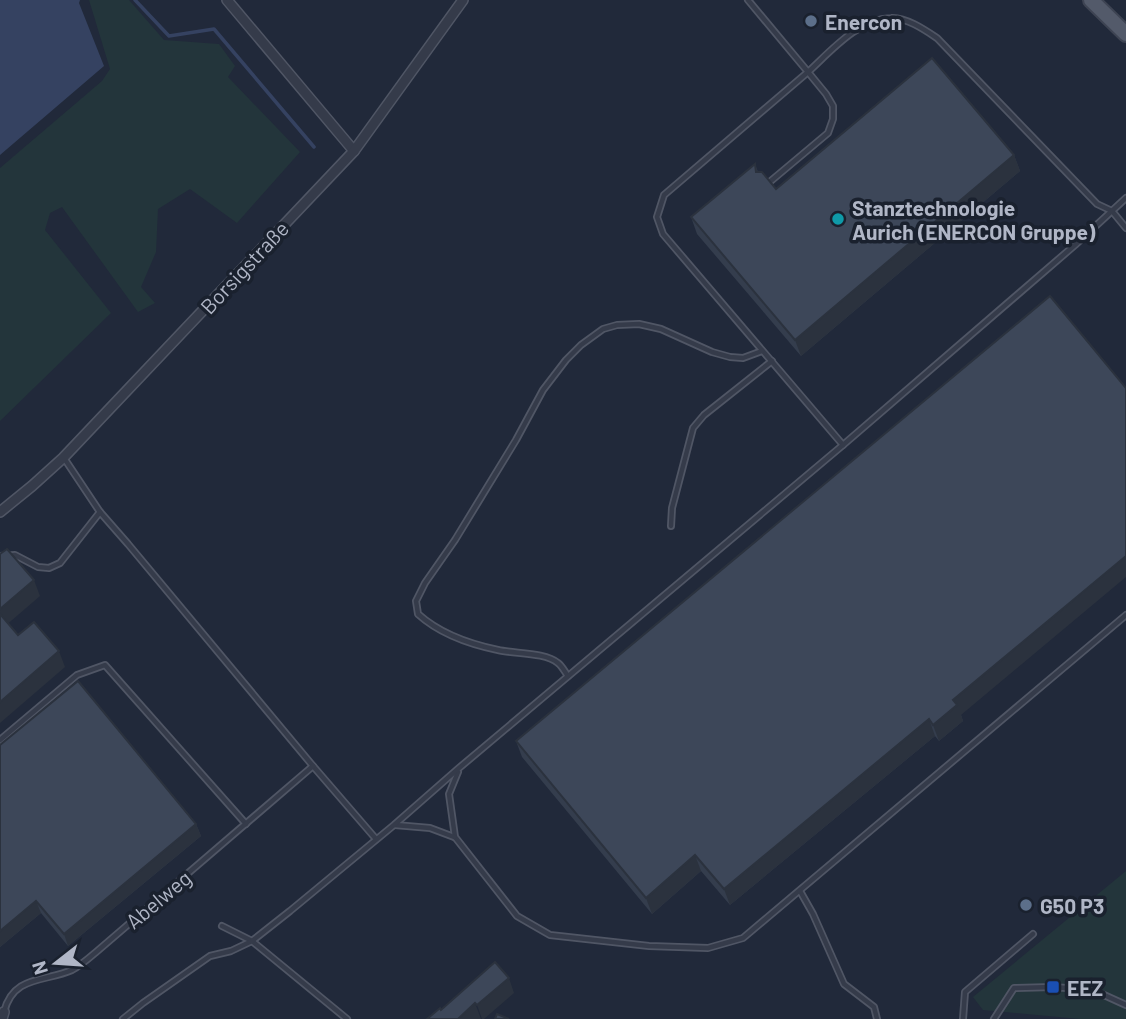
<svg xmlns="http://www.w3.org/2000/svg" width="1126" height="1019" viewBox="0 0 1126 1019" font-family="Barlow,sans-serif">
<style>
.green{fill:#23353b}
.water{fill:#354261}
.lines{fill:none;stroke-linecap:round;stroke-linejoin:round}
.stream{stroke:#354261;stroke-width:3.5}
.lane-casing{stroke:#505665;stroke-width:8}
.street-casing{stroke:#505665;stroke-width:12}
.primary-casing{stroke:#3e4453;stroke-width:18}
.lane{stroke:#353b4a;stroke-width:4.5}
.street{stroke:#353b4a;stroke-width:9}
.primary{stroke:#535a6a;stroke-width:14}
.wall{fill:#343d4d}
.shaded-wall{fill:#2b323e}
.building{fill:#3d4759;stroke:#2b323e;stroke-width:2}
.service-dot{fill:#5c6f8a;stroke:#1a212e;stroke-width:2.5}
.culture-dot{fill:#0f9aa8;stroke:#1a212e;stroke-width:2.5}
.transit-dot{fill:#1a4fb4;stroke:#1a212e;stroke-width:2.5}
.labels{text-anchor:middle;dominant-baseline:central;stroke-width:7;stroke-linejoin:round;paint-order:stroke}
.poi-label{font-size:21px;font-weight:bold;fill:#b0b6c6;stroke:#1a212e;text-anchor:start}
.street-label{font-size:21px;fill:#b0b6c6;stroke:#1a212e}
</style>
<rect width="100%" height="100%" fill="#21293a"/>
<g class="green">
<polygon points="89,0 129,0 164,40 219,44 235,66 228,77 300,152 237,223 190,189 158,209 156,252 141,287 155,303 138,312 62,207 50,213 45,230 111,313 0,421 0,168 102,81 110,69"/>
<polygon points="1126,871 1126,1019 1080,1019 983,1010 973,997"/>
</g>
<polygon class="water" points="0,0 80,0 79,3 104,66 0,155"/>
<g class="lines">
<polyline class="stream" points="135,0 169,36 214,29 314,147"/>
<defs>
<g id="lane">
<polyline points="748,0 808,72 664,195 657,217 663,234 843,445"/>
<path d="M766,185L828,133L833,119V106L826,94L808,72C831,51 858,19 891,18C906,17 925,30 937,38L1097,204L1112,211L1126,228"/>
<polyline points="64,458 100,512 128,544 313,766 376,839"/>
<polyline points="671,526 672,508 693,428 704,415 772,361"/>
<polyline points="0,556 15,555 38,567 49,568 60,563 100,512"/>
<path d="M568,676C565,672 562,666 558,663C545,652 515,654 498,650C469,644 440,634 418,614L416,601L425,583L455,540L516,440L543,390L566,360L581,345L603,329L617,325L639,324L661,329L712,352L730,357L743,358L762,351"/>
<polyline points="0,740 77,675 105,665 246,824"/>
<polyline points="458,772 449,794 455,837 517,916 550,935 649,946 708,948 743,938 1126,615"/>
<polyline points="395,825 430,828 454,837"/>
<polyline points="800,891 813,914 844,984 874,1007 877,1019"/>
<polyline points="222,926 252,941 347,1019"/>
<path d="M4,1012C13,975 45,982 72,970C80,966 88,959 95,953L313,766"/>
<polyline points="123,1019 143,1003 210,956 231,951 252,941 290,911 394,825 459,768 843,445 1075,245 1126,198"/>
<polyline points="963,1019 965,992 1033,934"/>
<polyline points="994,1019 1014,988 1053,987 1093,990 1126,1005"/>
</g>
<g id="street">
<polyline points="227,0 354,151"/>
<polyline points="0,512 32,486 63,458 354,151 463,0"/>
<polyline points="2,1019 4,1012"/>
</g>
<polyline id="primary" points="1091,0 1126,34"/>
</defs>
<use href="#lane" class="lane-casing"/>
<use href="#street" class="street-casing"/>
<use href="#primary" class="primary-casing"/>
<use href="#lane" class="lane"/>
<use href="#street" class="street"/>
<use href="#primary" class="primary"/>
</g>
<g class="wall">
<polygon points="1014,155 1020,171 801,356 697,234 691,217 755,164 758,172 776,189"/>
<polygon points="961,715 963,721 939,741 935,736 730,905 701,871 652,914 522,757 516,741"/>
<polygon points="0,745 196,824 201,836 68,946 41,913 0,947"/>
</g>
<g class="shaded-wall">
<polygon points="1014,155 1020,171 801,356 795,340"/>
<polygon points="1126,556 1126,577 961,715 963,721 939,741 933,725 953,700"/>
<polygon points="34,580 40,596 4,627 0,618 0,609"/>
<polygon points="59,651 65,667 0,723 0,702"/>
<polygon points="929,719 935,736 730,905 724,889"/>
<polygon points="196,824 201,836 68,946 64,934"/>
<polygon points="695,855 701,871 652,914 646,898"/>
<polygon points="36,901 41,913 0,947 0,931"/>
<polygon points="509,978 514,993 484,1019 482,1019 477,1005"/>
<polygon points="475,1003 481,1019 458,1019"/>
</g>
<g class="building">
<polygon points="932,58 1014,155 795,340 691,217 755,164 756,172 762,172 776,189"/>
<polygon points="1050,296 1126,388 1126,556 953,700 957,705 933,725 929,719 724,889 695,855 646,898 516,741"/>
<polygon points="7,549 34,580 0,609 0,554"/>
<polygon points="0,614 18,635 34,622 59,651 0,702"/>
<polygon points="78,681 196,824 64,934 36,901 0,931 0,745"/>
<polygon points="495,962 509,978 477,1005 475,1003 458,1019 427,1019 440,1008 441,1010"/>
<polygon points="497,1014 509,1019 495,1019"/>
</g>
<g class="service-dot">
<circle cx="811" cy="21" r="7"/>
<circle cx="1026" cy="905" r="7"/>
</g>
<circle class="culture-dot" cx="838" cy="219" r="7"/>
<rect class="transit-dot" x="1046" y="980" width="14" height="14" rx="3.5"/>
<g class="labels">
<g class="poi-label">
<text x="825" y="21">Enercon</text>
<text x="852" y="207">Stanztechnologie<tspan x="852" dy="24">Aurich (ENERCON Gruppe)</tspan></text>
<text x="1040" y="905">G50 P3</text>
<text x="1067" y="987">EEZ</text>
</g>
<g class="street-label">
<text transform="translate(244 267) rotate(-47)">Borsigstraße</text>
<text transform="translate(158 899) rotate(-40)">Abelweg</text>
</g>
</g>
<g transform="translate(56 963) rotate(253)" stroke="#1a212e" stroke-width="5" paint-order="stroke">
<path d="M0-5L12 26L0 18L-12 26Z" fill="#b0b6c6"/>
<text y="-10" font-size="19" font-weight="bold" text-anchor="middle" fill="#b0b6c6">N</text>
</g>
</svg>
